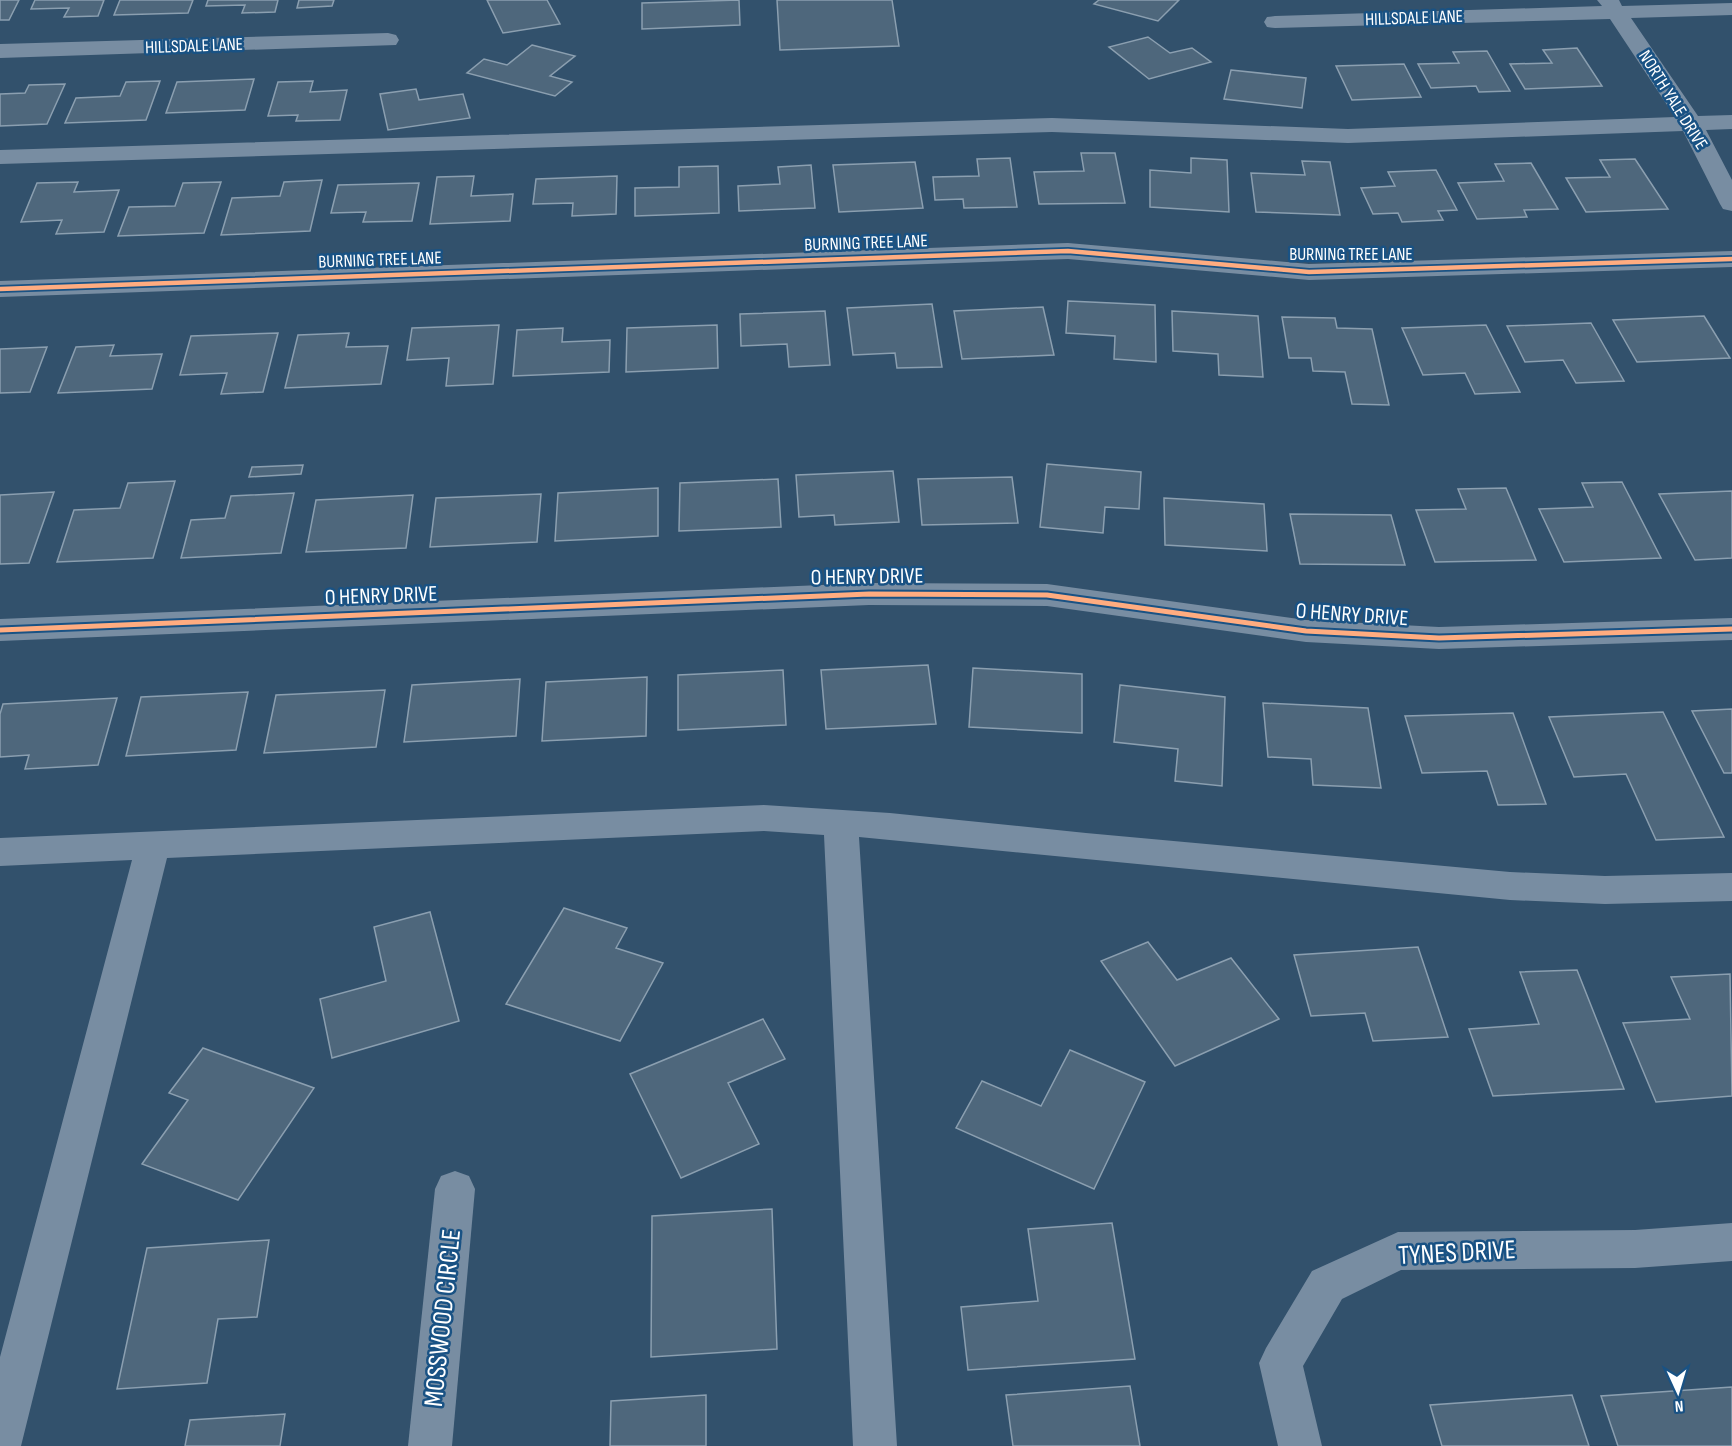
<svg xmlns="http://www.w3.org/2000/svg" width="1732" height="1446" viewBox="0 0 1732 1446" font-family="'Sofia Sans Condensed',sans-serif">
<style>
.building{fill:#4e677c;stroke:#8b9fb0;stroke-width:1.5}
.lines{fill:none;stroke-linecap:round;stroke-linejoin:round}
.minor{fill:#788da2;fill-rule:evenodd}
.cycleway-far1-casing{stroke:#195284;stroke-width:8}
.cycleway-casing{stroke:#195284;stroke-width:9}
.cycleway-far1{stroke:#ffac80;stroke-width:4.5}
.cycleway{stroke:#ffac80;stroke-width:5}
.labels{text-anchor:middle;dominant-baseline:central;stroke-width:5;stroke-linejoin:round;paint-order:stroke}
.far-street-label{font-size:18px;fill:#fff;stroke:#195284}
.street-label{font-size:22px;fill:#fff;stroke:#195284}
.near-street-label{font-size:27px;fill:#fff;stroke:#195284}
</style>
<rect width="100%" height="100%" fill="#32516c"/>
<g class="building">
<polygon points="0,0 19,0 9,20 0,20"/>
<polygon points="35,0 104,0 98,16 64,17 69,8 31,9"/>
<polygon points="120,0 193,0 188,13 114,15"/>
<polygon points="208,0 278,0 275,12 242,13 245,5 206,6"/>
<polygon points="299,0 334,0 332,6 297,8"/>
<polygon points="487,0 547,0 560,24 503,33"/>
<polygon points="739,0 740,25 642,29 642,3"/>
<polygon points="777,0 892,0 899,46 780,50"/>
<polygon points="1099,0 1179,0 1158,21 1094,4"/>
<polygon points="1148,37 1170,53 1192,48 1211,62 1149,79 1109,47"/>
<polygon points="532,45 575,56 550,76 572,82 555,96 467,73 484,59 507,65"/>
<polygon points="1577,48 1602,86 1525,89 1510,64 1552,63 1543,50"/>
<polygon points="1487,51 1510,91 1479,92 1476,86 1431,88 1418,64 1459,63 1453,52"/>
<polygon points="1404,64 1421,97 1352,100 1336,66"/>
<polygon points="1231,70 1306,78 1302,108 1224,99"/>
<polygon points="254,79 245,110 166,113 177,82"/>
<polygon points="160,81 146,120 65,123 76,98 120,96 126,82"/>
<polygon points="313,81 310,92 347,90 340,120 296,121 298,115 268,116 278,82"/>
<polygon points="65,84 47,124 0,126 0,94 25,93 29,85"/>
<polygon points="416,89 419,100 463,94 470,118 388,130 380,94"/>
<polygon points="1081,153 1115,153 1125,203 1039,204 1034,172 1084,171"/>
<polygon points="1010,158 1017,207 964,208 963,199 935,200 933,177 979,176 977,159"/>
<polygon points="1191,158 1227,160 1229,212 1150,207 1150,170 1191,173"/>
<polygon points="1635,159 1668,209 1586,212 1566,178 1610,177 1600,160"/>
<polygon points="1302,161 1330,162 1340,215 1256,212 1251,173 1305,175"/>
<polygon points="915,162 923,208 839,212 833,165"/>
<polygon points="1531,163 1558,209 1524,210 1527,217 1477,219 1458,183 1504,181 1495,164"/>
<polygon points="811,165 815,208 739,211 738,186 780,184 778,167"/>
<polygon points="718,166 719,213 635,216 635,188 679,187 679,167"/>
<polygon points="1436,170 1457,210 1438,211 1443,220 1402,222 1398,213 1373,214 1361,188 1395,186 1388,172"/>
<polygon points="474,176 471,196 513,194 510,221 430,224 437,177"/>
<polygon points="617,176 616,214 572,216 573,203 533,204 536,179"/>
<polygon points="322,180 310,231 221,235 232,198 280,196 284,182"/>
<polygon points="78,182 74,192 119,190 104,232 56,234 62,220 21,222 37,183"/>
<polygon points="221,182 204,233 118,236 129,207 175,206 183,183"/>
<polygon points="419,183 412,221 363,222 366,212 331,213 338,185"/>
<polygon points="1068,301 1155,305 1156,362 1114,359 1115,336 1066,333"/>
<polygon points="932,304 942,367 897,368 895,353 853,355 847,308"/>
<polygon points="1043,307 1054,355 962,359 954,311"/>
<polygon points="825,311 830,365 789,367 787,344 741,346 740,314"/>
<polygon points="1172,311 1258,316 1263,377 1219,375 1218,354 1173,351"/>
<polygon points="1704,316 1730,358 1637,362 1613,320"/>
<polygon points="1282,317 1335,318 1337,328 1372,329 1389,405 1352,404 1345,372 1313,371 1311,358 1289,358"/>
<polygon points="1591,323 1624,381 1576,383 1563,360 1525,362 1507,326"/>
<polygon points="499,325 493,384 446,386 449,358 407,360 412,328"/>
<polygon points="717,325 718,368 626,372 627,328"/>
<polygon points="1486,325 1520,392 1475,394 1465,373 1423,375 1402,328"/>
<polygon points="563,328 562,342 610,340 609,372 513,376 517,330"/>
<polygon points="278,333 263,392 221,394 227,373 180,375 191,336"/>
<polygon points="349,333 346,347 388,346 381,384 285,388 298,335"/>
<polygon points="114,345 110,356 162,354 152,389 58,393 76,347"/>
<polygon points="47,347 30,392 0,393 0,349"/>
<polygon points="1047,464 1141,472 1139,509 1105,507 1103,533 1040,527"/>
<polygon points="303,465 301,474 249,477 252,467"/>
<polygon points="893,471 899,522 835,525 834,515 799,517 796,475"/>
<polygon points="1012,477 1018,523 922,525 918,479"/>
<polygon points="778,479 781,527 679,531 680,483"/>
<polygon points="175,481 153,558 57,562 74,510 120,508 128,483"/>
<polygon points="1622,482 1661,558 1564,562 1539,509 1593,507 1582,483"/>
<polygon points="658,488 658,536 555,541 558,493"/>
<polygon points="1506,488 1536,560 1435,562 1416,510 1466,509 1458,489"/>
<polygon points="1732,491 1732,558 1695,560 1659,494"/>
<polygon points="54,492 29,563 0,564 0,495"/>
<polygon points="294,493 281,553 181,558 191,520 225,518 231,496"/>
<polygon points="541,494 537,542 430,547 436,498"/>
<polygon points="413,495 406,548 306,552 316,500"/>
<polygon points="1164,498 1264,504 1267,551 1165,545"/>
<polygon points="1290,514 1391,515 1405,565 1300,564"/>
<polygon points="928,665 936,724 826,729 821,670"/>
<polygon points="973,668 1082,674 1082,733 969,727"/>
<polygon points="783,670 786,725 678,730 678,675"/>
<polygon points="647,677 646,736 542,741 546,682"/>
<polygon points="520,679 516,736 404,742 412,685"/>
<polygon points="1120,685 1225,697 1222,786 1175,781 1178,749 1114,742"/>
<polygon points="385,690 376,747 264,753 276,695"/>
<polygon points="248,692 236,750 126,756 141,697"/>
<polygon points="117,698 98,765 25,769 29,755 0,757 0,714 3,704"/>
<polygon points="1263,703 1368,708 1381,788 1313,785 1311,759 1268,757"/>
<polygon points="1732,709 1732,773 1724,773 1692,711"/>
<polygon points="1663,712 1724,837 1656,840 1626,774 1574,777 1549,717"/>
<polygon points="1513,713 1546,804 1498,805 1487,771 1422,773 1405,716"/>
<polygon points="564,908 627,928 616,948 663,963 620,1041 506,1004"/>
<polygon points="430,912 459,1021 332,1058 320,999 386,981 374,927"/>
<polygon points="1148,942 1177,980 1231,958 1279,1019 1175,1066 1101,961"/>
<polygon points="1418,947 1448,1037 1373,1041 1365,1013 1311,1016 1294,955"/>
<polygon points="1577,970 1624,1089 1493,1096 1469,1029 1539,1024 1520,972"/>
<polygon points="1730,974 1732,1096 1656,1102 1623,1023 1690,1019 1671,977"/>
<polygon points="763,1019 785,1059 728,1083 759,1144 681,1178 630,1074"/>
<polygon points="203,1048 314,1088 238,1200 142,1164 188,1100 169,1093"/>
<polygon points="1070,1050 1145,1082 1094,1189 956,1128 982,1081 1041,1106"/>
<polygon points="772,1209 777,1349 651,1357 652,1216"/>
<polygon points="1112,1223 1135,1359 968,1370 961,1307 1038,1301 1028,1229"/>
<polygon points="269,1240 257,1317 218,1319 207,1383 117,1389 147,1248"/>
<polygon points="1130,1386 1140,1446 1013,1446 1006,1395"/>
<polygon points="1732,1387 1732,1446 1618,1446 1601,1396"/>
<polygon points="706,1395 706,1446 610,1446 611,1401"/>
<polygon points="1572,1395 1589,1446 1442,1446 1430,1405"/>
<polygon points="285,1414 280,1446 185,1446 190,1420"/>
</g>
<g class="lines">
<g class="minor">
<polygon points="1597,0 1619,0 1622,6 1732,3 1732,15 1631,18 1698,116 1732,115 1732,129 1706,130 1732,180 1732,211 1723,209 1720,204 1683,131 1348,143 1052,132 0,164 0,150 1052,118 1348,129 1675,117 1610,19 1275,28 1267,27 1264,22 1267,17 1275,16 1602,6"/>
<polygon points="388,33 396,35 399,40 396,45 0,58 0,44"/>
<polygon points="1068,243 1309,264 1732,251 1732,267 1309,280 1068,259 0,297 0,281"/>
<polygon points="869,583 1047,584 1306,620 1439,627 1732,618 1732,640 1439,649 1306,642 1047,606 869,605 0,641 0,619"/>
<polygon points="764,805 890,813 1086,833 1510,872 1605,876 1732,873 1732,901 1605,904 1510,900 859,837 897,1446 853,1446 824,835 764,831 167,858 22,1442 21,1446 0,1446 0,1357 132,860 0,866 0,838"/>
<polygon points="455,1171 469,1176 475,1189 452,1446 408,1446 435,1189 441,1176"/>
<polygon points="1732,1223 1732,1261 1635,1268 1401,1270 1342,1299 1303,1366 1322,1446 1278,1446 1259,1363 1266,1348 1312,1271 1398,1232 1635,1230"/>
</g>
<defs>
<polyline id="cycleway-far1" points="0,289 1068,251 1309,272 1732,259"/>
<polyline id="cycleway" points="0,630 869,594 1047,595 1306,631 1439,638 1732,629"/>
</defs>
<use href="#cycleway-far1" class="cycleway-far1-casing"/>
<use href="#cycleway" class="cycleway-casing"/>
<use href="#cycleway-far1" class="cycleway-far1"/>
<use href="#cycleway" class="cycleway"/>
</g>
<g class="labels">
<g class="far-street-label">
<text transform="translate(1414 18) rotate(-2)">HILLSDALE LANE</text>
<text transform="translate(194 46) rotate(-2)">HILLSDALE LANE</text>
<text transform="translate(1673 100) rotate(58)">NORTH YALE DRIVE</text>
<text transform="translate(866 243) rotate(-2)">BURNING TREE LANE</text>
<text x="1351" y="254">BURNING TREE LANE</text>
<text transform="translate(380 260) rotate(-2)">BURNING TREE LANE</text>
</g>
<g class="street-label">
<text transform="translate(867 577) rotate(-1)">O HENRY DRIVE</text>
<text transform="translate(381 596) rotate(-2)">O HENRY DRIVE</text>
<text transform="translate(1352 615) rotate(4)">O HENRY DRIVE</text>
</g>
<g class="near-street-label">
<text transform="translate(1457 1253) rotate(-3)">TYNES DRIVE</text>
<text transform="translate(443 1318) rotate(-84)">MOSSWOOD CIRCLE</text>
</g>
</g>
<g transform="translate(1678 1392) rotate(176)" stroke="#195284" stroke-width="4.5" paint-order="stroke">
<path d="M0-4.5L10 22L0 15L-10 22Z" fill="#ffffff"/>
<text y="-9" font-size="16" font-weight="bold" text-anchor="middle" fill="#ffffff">N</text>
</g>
</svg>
